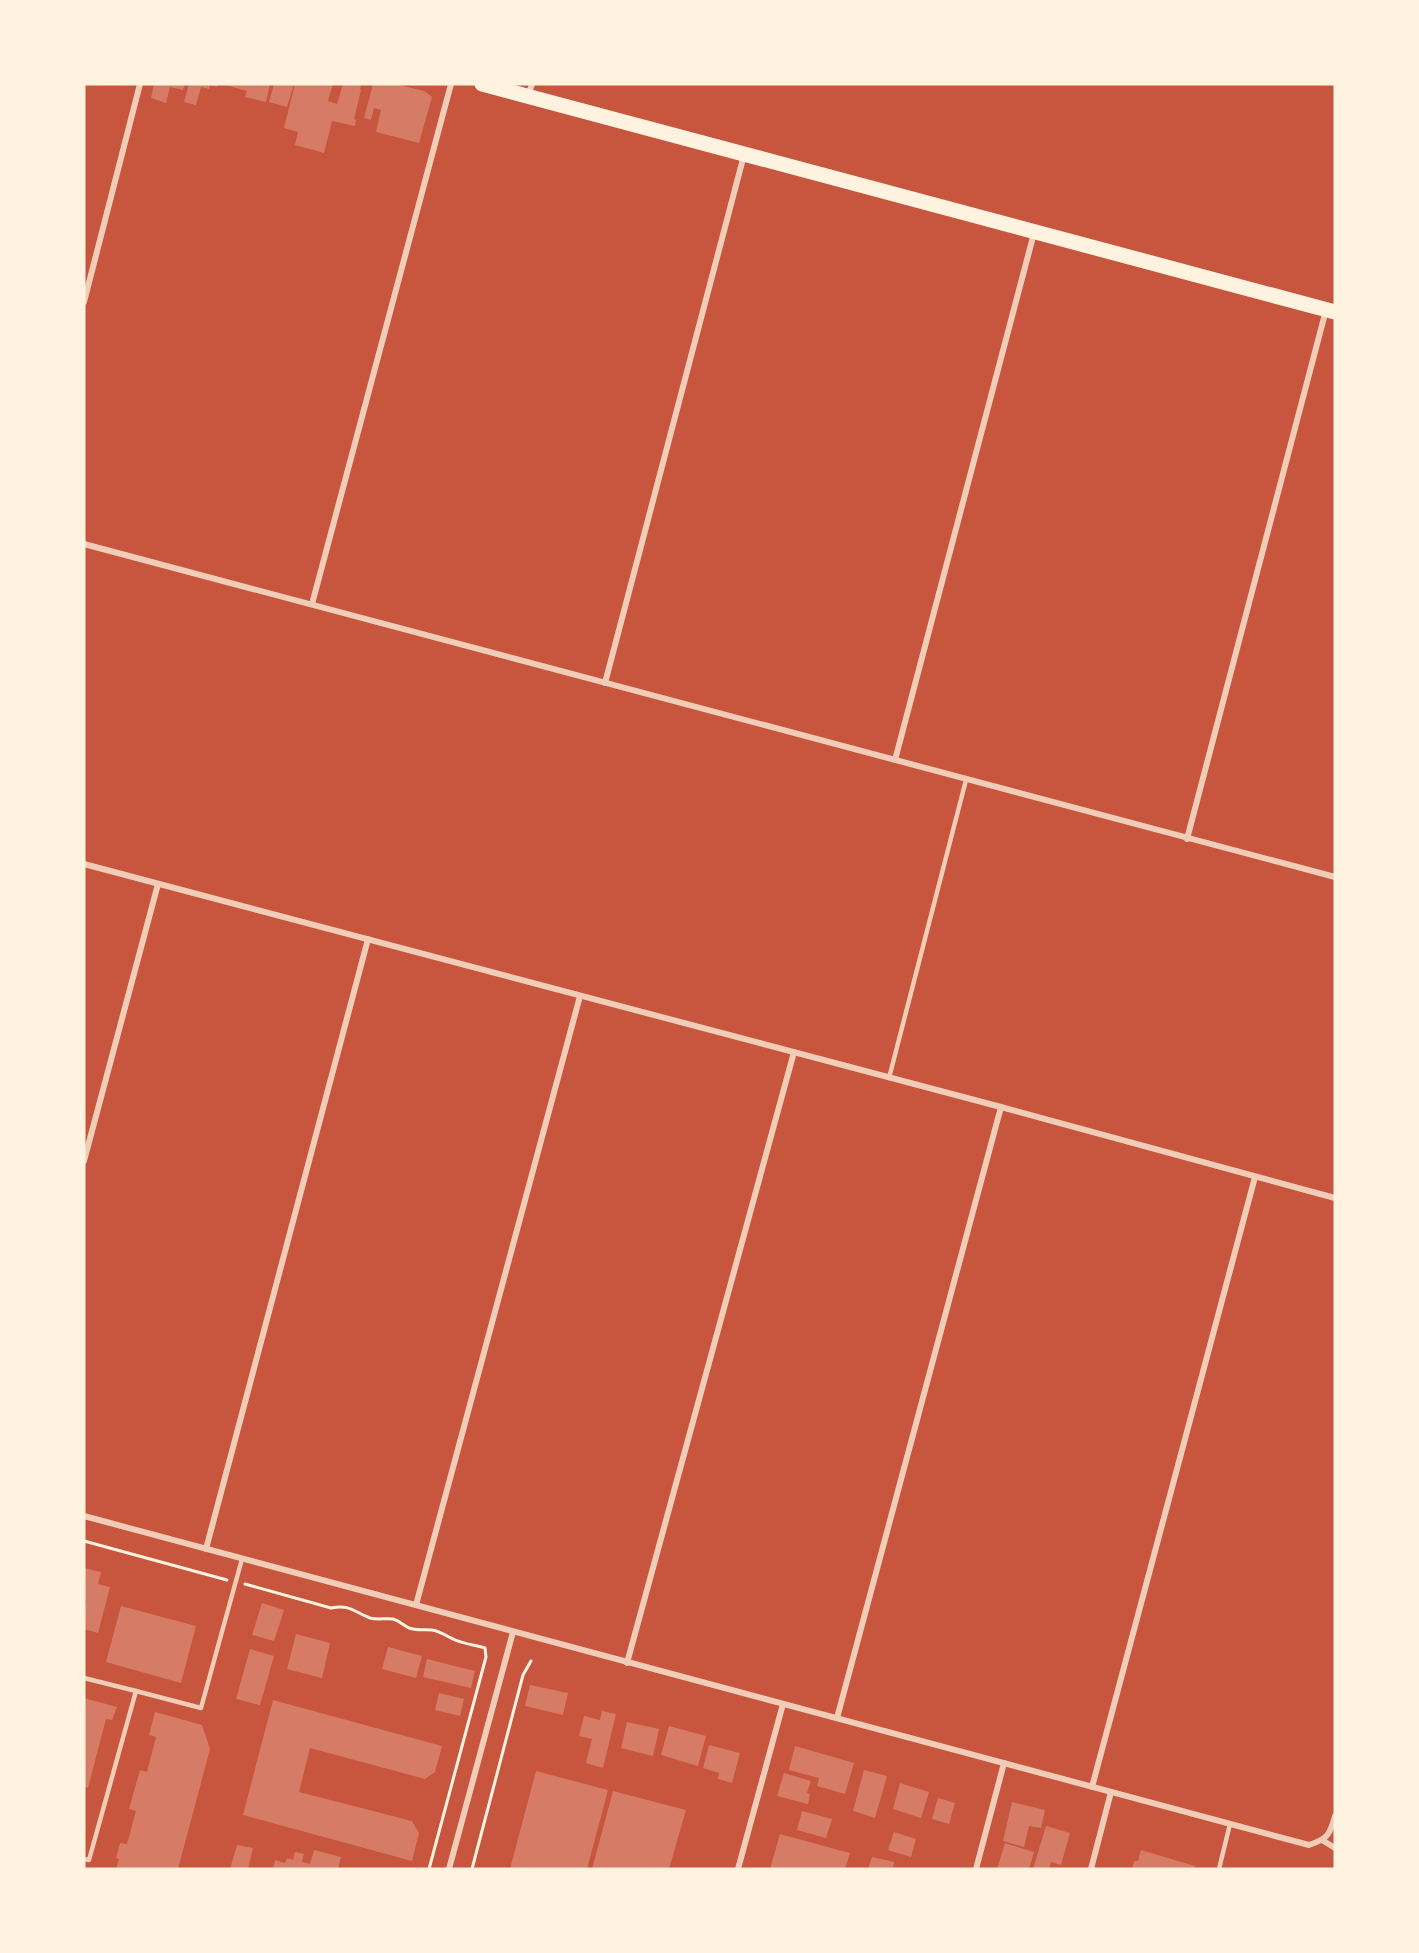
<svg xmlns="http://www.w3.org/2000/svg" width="1419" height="1953" viewBox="0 0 1419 1953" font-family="'IBM Plex Serif',serif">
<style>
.building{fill:#d67c66}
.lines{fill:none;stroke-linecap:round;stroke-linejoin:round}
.path{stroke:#fff3e0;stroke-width:3}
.service{stroke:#f1ccb7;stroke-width:4.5}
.minor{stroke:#f1ccb7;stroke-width:6}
.primary{stroke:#fff3e0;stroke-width:15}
</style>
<rect width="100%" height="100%" fill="#c8553d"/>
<g class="building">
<polygon points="154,84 185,84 183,90 170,87 166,103 151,98"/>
<polygon points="189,84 218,84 217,87 210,85 209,89 201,87 196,105 184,102"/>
<polygon points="222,84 270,84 266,102 245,97 247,91"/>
<polygon points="274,84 294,84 287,107 269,102"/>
<polygon points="295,84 333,84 328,101 337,104 343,84 361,84 360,90 361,90 354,119 356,120 355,126 332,121 324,153 295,145 298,132 284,128"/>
<polygon points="373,84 395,84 424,91 432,97 419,143 376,132 381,110 374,108 371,120 364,118"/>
<polygon points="84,1568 101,1572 98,1584 110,1587 98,1633 84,1629 84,1609 86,1601 84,1601"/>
<polygon points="262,1603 284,1610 274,1641 252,1635"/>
<polygon points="121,1606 196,1626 181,1683 106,1662"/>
<polygon points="296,1634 330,1643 322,1678 287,1669"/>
<polygon points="388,1647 422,1656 416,1678 382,1669"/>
<polygon points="250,1649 274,1656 260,1705 236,1699"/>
<polygon points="427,1659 475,1671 471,1688 423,1677"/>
<polygon points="530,1685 568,1693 563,1715 525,1706"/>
<polygon points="439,1693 464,1699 460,1716 435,1710"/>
<polygon points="84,1698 117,1707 112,1720 106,1719 88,1788 84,1786"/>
<polygon points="273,1700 442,1746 435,1772 425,1779 310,1748 299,1792 412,1821 419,1833 412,1861 243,1815"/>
<polygon points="602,1711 616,1714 603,1768 586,1763 592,1739 579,1736 584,1716 600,1720"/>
<polygon points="155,1712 202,1725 210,1749 178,1869 116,1869 119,1859 116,1858 120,1843 127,1844 136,1811 129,1809 140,1770 147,1772 156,1737 149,1735"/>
<polygon points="627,1722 659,1729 653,1756 621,1748"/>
<polygon points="669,1726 706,1736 698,1766 661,1755"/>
<polygon points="709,1745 740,1753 732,1783 718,1779 719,1773 703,1768"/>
<polygon points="795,1746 854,1763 845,1794 817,1786 819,1778 789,1770"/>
<polygon points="864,1770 887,1776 875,1818 853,1811"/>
<polygon points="536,1771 608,1790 587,1869 510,1869"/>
<polygon points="784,1773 811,1781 807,1793 810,1794 808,1804 777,1796"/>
<polygon points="900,1783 929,1792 921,1818 893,1809"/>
<polygon points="613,1791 686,1810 669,1869 592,1869"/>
<polygon points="938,1798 955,1803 949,1824 932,1819"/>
<polygon points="1012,1802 1045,1810 1041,1828 1029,1826 1024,1847 1003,1841"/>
<polygon points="802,1811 832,1819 826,1838 797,1830"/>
<polygon points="1046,1826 1070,1833 1061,1865 1051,1862 1049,1869 1033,1869"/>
<polygon points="894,1832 916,1839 911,1857 888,1850"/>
<polygon points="780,1834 850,1853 845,1869 770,1869"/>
<polygon points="1005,1843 1034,1852 1029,1869 997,1869"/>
<polygon points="237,1845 253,1848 248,1869 230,1869"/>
<polygon points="314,1850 341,1857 338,1869 273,1869 275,1860 285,1863 287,1858 293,1860 295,1852 304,1854 302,1862 310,1864"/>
<polygon points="1141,1850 1195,1866 1194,1869 1132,1869 1134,1861 1138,1861"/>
<polygon points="872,1857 894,1862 893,1869 868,1869"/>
</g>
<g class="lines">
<g class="path">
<polyline points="84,1541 227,1580"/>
<path d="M245,1584L331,1608C350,1604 354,1612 370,1618C378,1620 385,1618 393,1619C400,1621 403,1625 409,1628C417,1631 424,1629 432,1630C440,1631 446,1636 453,1639C463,1644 475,1645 485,1648L486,1657L429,1869"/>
<polyline points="472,1869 523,1675 531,1661"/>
</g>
<g class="service">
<polyline points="889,1078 966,780"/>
<polyline points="84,1678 136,1691 89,1860 84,1859"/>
<polyline points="136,1691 201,1708 242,1559"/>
<polyline points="1219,1869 1230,1824"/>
</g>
<g class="minor">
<polyline points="528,96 532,84"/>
<polyline points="84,302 140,84"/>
<polyline points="84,544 1335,877"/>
<polyline points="312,604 451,84"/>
<polyline points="605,683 744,155"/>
<polyline points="895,760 1034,233"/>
<polyline points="1187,839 1326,310"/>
<polyline points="84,864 1001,1107 1335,1198"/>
<polyline points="84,1161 158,884"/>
<path d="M84,1516L1309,1845C1327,1839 1330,1835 1335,1816"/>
<polyline points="206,1549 368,939"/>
<polyline points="416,1605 580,996"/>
<polyline points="627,1663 794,1052"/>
<polyline points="837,1718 1001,1107"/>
<polyline points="1092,1787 1255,1177"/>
<polyline points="1322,1840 1335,1848"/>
<polyline points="449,1869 513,1632"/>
<polyline points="738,1869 783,1704"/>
<polyline points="976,1869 1004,1763"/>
<polyline points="1091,1869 1111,1792"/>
</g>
<polyline class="primary" points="482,84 1335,312"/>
</g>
<rect width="1419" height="1953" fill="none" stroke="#fff3e0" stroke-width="171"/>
</svg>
